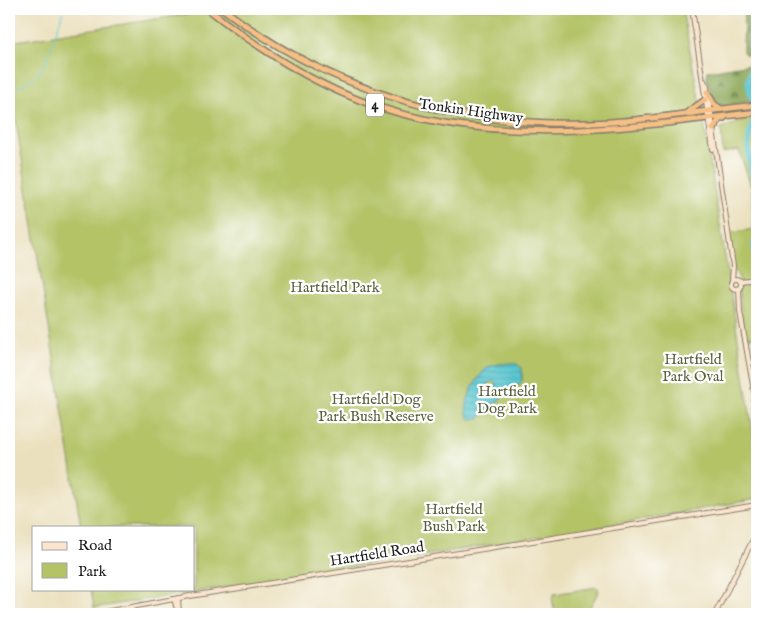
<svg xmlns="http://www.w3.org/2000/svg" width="766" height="623" viewBox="0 0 766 623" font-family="'IM FELL English',serif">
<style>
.forest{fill:url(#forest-firs);stroke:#55623c}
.wetland{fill:url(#wetland-marsh);stroke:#687041}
.park{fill:#b3c366;stroke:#687041}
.water{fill:url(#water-rules);stroke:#3c7276;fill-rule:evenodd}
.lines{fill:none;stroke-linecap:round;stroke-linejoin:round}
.stream{stroke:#5bc7d1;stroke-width:1}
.river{stroke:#5bc7d1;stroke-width:5.5}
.secondary-casing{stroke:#847e6d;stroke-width:6}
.highway-casing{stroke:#847e6d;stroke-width:8}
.secondary{stroke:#fbe5cf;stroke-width:4}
.highway{stroke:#f5bf86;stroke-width:5}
.labels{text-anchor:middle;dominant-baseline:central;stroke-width:4.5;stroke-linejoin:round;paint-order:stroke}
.shield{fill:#fff;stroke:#606060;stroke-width:1}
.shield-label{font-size:14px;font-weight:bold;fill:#1c1c1c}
.street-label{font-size:15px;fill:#1c1c1c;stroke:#fff}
.park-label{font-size:15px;fill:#585f3a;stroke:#fff}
</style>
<defs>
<pattern id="forest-firs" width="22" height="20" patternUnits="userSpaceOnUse" patternTransform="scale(1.25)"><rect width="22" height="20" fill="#8ea95b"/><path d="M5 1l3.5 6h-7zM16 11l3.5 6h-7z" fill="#73894a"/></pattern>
<pattern id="wetland-marsh" width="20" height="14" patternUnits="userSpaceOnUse" patternTransform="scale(1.25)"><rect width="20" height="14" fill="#b3c366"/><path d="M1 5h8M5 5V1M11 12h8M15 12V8" fill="none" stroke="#99a758"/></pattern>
<pattern id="water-rules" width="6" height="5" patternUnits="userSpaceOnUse" patternTransform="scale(1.25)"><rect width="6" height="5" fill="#5bc7d1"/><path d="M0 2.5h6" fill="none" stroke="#4faab3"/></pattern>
</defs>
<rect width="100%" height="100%" fill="#fff"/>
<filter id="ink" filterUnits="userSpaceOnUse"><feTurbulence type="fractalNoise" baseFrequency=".02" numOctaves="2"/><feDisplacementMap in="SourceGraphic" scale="10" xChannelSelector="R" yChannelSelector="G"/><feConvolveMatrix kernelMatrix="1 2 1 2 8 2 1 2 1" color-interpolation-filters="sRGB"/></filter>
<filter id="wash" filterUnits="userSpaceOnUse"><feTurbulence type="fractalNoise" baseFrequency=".0096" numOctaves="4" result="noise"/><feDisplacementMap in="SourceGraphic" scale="20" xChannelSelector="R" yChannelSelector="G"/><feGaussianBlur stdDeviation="1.12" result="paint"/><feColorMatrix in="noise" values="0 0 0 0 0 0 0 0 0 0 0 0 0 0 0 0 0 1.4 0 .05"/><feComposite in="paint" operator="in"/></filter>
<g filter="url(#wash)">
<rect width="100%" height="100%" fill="#ebe0be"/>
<g class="forest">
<polygon points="744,9 757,9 757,52 746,55 743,52"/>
<path d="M757,63V101L719,106C712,98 704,81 708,71Z"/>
</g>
<polygon class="wetland" points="750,9 755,9 753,46 750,45 748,23"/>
<g class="park">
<polygon points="220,9 682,9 704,124 757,458 757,499 584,530 94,608 91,589 194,589 194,527 81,527 9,78 9,42"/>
<polygon points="750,119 757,120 757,147 755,148 757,337 744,337 739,288 741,283 733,266 728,233 753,229 752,190 739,150 723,153 721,128"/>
<polygon points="597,587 599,591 586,614 555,614 552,598 554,594"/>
</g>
<path class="water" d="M509,363H515L522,368V381C509,395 492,402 480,418L470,419C459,408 477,374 489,367C494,364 502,364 509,363ZM494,381L497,385L485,396L482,393L490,382Z"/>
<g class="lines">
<g class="stream">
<polyline points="9,94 38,74 46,62 64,9"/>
<path d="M9,159C16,174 14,191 9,206"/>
</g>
<g class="river">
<polyline points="751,46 752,9"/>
<polyline points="752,67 748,82 752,100"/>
<path d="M753,122C742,154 754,169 757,199"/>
<polyline points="757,236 754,244 757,265"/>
<polyline points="757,305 755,314 757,324"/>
</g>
</g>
</g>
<g filter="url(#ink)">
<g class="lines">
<defs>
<g id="secondary">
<polyline points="692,9 713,149"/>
<polyline points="704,81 707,87 733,266 732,280"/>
<circle cx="736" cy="284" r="5"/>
<polyline points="740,281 757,279"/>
<polyline points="739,288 740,312 757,408"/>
<polyline points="754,401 757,431"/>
<polyline points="178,598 179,614"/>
<polyline points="174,599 178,612"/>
<polyline points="94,614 190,596 757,505"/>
<polyline points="715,614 757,532"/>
</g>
<g id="highway">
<path d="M208,9C250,42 294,72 342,93C473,151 621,129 757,112"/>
<path d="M223,9C338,96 467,131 611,122C660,119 708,110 757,105"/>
<polyline points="707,92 714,104 721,109"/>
<polyline points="688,112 705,100"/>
<polyline points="713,129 719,120 724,118"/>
</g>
</defs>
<use href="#secondary" class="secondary-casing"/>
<use href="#highway" class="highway-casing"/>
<use href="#secondary" class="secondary"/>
<use href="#highway" class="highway"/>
</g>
</g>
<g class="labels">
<rect class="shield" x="366" y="93.5" width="18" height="23" rx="4"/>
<g class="shield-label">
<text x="375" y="105">4</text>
</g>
<g class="street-label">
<text transform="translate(471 111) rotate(8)">Tonkin Highway</text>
<text transform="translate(377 554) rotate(-9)">Hartfield Road</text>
</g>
<g class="park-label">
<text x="335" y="287">Hartfield Park</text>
<text x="693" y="359">Hartfield<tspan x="693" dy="17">Park Oval</tspan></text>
<text x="507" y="391">Hartfield<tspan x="507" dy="17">Dog Park</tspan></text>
<text x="376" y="399">Hartfield Dog<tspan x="376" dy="17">Park Bush Reserve</tspan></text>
<text x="454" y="509">Hartfield<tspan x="454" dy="17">Bush Park</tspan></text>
</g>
</g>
<rect width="766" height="623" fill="none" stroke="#fff" stroke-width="30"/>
<rect x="32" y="526" width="162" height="65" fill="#ffffff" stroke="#a4a4a4"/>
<rect x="42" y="542" width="25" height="8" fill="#fbe5cf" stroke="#a4a4a4"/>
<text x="78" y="550" font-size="15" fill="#1c1c1c">Road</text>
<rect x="42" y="563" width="25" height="15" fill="#b3c366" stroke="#a4a4a4"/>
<text x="78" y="576" font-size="15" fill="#1c1c1c">Park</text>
</svg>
